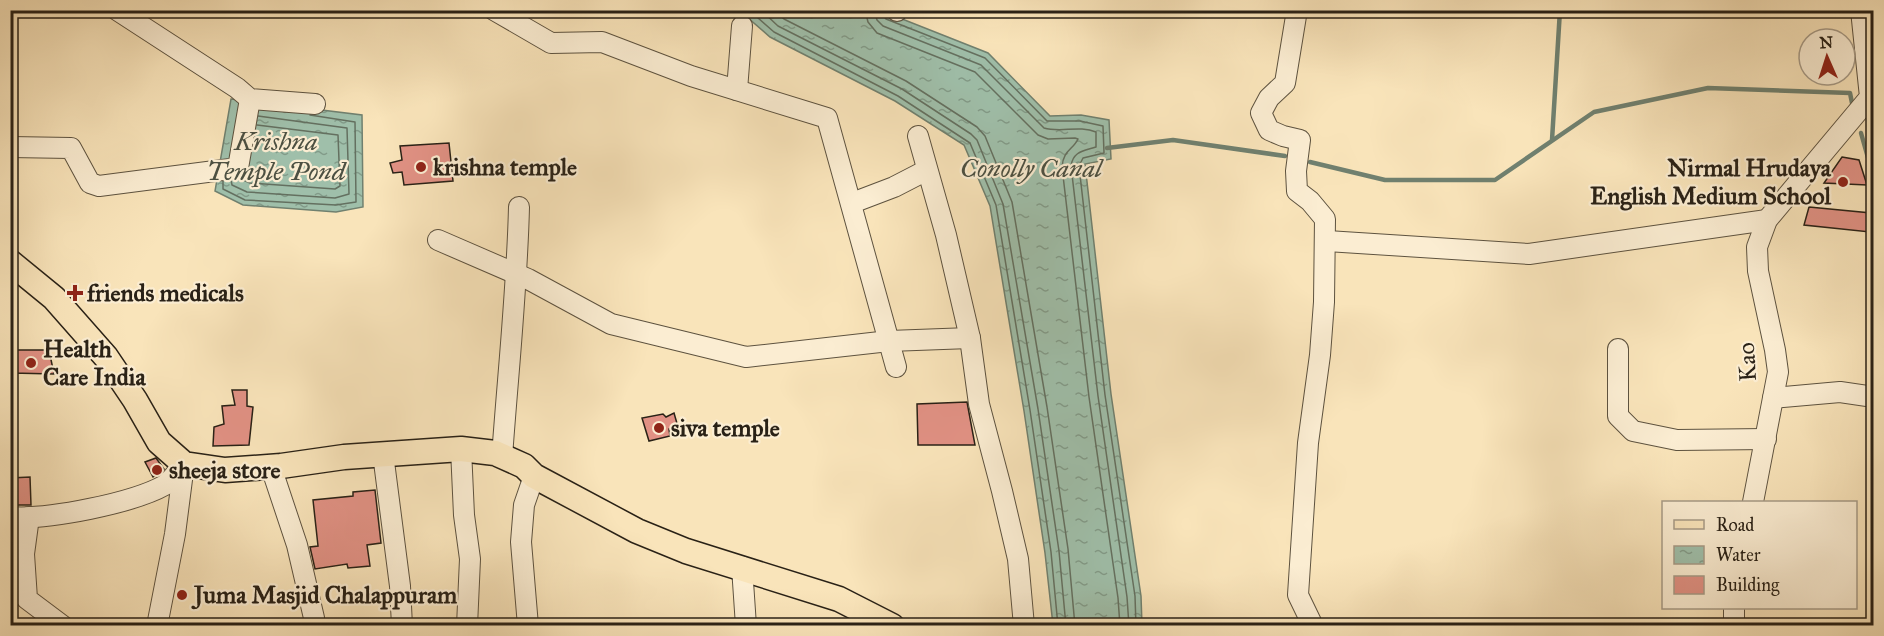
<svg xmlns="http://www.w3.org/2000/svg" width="1884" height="636" viewBox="0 0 1884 636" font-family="'IM FELL Great Primer',serif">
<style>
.water{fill:url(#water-ripples);stroke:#70806f;stroke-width:1.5}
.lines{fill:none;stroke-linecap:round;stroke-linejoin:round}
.shore{stroke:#647060;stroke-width:1.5}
.stream{stroke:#70806f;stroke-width:4.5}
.building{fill:#e19184;stroke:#292116;stroke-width:1.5}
.minor-casing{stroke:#5d523f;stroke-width:22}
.major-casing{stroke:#292116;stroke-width:27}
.minor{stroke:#fbedd2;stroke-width:20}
.major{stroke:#f9e4ba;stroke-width:24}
.poi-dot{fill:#8f2418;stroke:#fbedd2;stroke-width:2}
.labels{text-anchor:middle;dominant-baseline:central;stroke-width:4.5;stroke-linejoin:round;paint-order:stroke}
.poi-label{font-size:24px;font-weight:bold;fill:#292116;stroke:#fbedd2;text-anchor:start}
.street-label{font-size:24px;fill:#292116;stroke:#fbedd2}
.water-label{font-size:26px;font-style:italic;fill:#4c5042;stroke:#fbedd2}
</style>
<defs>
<pattern id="water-ripples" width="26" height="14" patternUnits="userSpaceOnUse" patternTransform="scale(1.5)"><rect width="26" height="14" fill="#9fbfaa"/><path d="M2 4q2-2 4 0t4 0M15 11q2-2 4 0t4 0" fill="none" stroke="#829b89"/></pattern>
</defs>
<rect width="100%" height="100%" fill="#f9e4ba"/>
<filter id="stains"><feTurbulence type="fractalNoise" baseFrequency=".00333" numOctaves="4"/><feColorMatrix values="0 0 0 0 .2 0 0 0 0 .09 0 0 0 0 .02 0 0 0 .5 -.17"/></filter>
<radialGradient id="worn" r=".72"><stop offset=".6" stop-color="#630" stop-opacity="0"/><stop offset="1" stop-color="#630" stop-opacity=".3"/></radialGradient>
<g class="water">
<polygon points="740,11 882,11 988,53 1050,116 1081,115 1109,120 1111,159 1085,164 1111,394 1141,596 1142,625 1053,625 1045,553 1024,411 990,206 964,145 895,101 770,37"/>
<polygon points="231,99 362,115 363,207 336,212 243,205 215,191"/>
</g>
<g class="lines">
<g class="shore">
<polyline points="749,10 774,32 898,96 970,143 996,205 1030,410 1051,552 1058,626"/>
<polyline points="761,10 778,26 902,89 971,134 977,140 1003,204 1038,409 1059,551 1066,626"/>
<polyline points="774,10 784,19 906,81 977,127 985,136 1012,202 1047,407 1068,549 1075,626"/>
<path d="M865,10L868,22L877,33L975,72L1038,135L1048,139L1075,138L1078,139C1073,150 1063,150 1062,167L1089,397L1118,598L1120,626"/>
<path d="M874,10L877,20L883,26L981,65L1044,128C1061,133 1079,125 1096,132V147C1084,151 1073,151 1071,166L1098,396L1127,597L1129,626"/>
<polyline points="882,10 883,15 886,19 985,58 1047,121 1080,121 1103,126 1104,153 1083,158 1079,166 1105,395 1135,596 1136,626"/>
<polyline points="241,179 250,183 335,189 340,186 338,135 257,125"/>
<polyline points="231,180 232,185 247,192 335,198 349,194 347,128 258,116"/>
<polyline points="223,181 223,189 245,200 336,205 356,202 355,122 310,115"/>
</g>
<g class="stream">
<polyline points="1861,133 1874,179"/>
<polyline points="1552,140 1560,10"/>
<polyline points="1107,148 1173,140 1285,156"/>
<polyline points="1310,162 1385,180 1495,180 1594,112 1708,88 1850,93 1852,103"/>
</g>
</g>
<g class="building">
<polygon points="449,143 453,181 404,185 402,172 393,173 390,163 402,160 400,146"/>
<polygon points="1842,157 1859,160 1867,185 1824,183"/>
<polygon points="1809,207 1871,213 1870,232 1804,225"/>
<polygon points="10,350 49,350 54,374 12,373 14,365 10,365"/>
<polygon points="232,390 247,390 247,406 253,407 249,445 213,446 214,427 224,424 222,406 235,405"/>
<polygon points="967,402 975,445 918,445 917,404"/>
<polygon points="674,413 678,427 669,429 670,436 649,441 642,418 663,414 666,417"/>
<polygon points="156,458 164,469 153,477 145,462"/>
<polygon points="30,477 31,505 10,505 10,478"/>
<polygon points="375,490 381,543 367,545 370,566 348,568 347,564 315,569 310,547 318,546 313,500 353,496 353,492"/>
</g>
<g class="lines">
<defs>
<g id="minor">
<polyline points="117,10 237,88 250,99 315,104"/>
<polyline points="494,10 551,43 602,42 691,76 827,118 896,367"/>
<polyline points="897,10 897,11"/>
<polyline points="1297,10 1285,83 1269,98 1261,113 1269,130 1283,136 1300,140 1296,171 1297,191 1310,201 1325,219 1324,302 1320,355 1308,443 1298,595 1313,626"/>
<polyline points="737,90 742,26"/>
<polyline points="918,136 946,235 970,338 979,404 1002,491 1018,559 1024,626"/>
<polyline points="10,147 71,148 90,183 99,186 238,168 250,99"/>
<polyline points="852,203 894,187 927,170"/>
<polyline points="438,240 528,279 611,324 746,357 889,341 970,338"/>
<polyline points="1327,241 1529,254 1767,220"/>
<polyline points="1618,349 1618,416 1633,431 1677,440 1766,439"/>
<polyline points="1773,398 1840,392 1874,397"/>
<polyline points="461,449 464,515 470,559 467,626"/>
<polyline points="383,454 400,586 402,626"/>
<path d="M502,457C508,373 517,290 519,207"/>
<polyline points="271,467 297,545 314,618"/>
<polyline points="1753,502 1778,372 1775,350 1758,271 1757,247 1767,220 1870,97 1861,10"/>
<path d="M10,517C48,520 133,503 165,485C172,480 178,470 184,464"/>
<polyline points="29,517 24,554 27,599 63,626"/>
<polyline points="742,567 746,626"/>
<polyline points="157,626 175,534 184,464"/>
<polyline points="528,626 521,542 524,505 534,476"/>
<polyline points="1734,626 1734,608"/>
</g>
<polyline id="major" points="10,262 54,298 106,357 135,400 159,442 184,464 225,470 281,466 344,457 461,449 495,453 524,466 534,476 637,531 686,551 839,599 892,626"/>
</defs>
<use href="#minor" class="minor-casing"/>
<use href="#major" class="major-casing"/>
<use href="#minor" class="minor"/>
<use href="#major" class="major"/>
</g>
<g class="poi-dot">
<circle cx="421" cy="167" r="6"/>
<circle cx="1843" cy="182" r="6"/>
<path d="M72 284h6v6h6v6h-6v6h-6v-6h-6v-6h6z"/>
<circle cx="31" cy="363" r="6"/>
<circle cx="659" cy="428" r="6"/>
<circle cx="157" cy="470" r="6"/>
<circle cx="182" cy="595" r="6"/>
</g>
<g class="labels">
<g class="poi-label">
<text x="433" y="167">krishna temple</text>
<text x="1831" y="168" text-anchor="end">Nirmal Hrudaya<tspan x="1831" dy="28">English Medium School</tspan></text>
<text x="87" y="293">friends medicals</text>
<text x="43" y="349">Health<tspan x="43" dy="28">Care India</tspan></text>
<text x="671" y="428">siva temple</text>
<text x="169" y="470">sheeja store</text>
<text x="194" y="595">Juma Masjid Chalappuram</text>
</g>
<g class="street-label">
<text transform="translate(1747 362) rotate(-93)">Kao</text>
</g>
<g class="water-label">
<text x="276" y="141">Krishna<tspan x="276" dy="30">Temple Pond</tspan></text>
<text x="1031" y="168">Conolly Canal</text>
</g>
</g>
<rect width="1884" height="636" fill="none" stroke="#f9e4ba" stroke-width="36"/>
<rect x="12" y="12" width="1860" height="612" fill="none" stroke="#292116" stroke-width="3"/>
<rect x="18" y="18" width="1848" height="600" fill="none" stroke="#292116" stroke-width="1.5"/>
<rect x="1662" y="501" width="195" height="108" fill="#fbedd2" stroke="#a79b87" stroke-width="1.5"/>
<rect x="1674" y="520" width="30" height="9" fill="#f9e4ba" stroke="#a79b87" stroke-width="1.5"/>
<text x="1716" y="531" font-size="18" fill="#292116">Road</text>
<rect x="1674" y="546" width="30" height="18" fill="url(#water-ripples)" stroke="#a79b87" stroke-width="1.5"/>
<text x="1716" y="561" font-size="18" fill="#292116">Water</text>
<rect x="1674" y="576" width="30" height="18" fill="#e19184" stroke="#a79b87" stroke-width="1.5"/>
<text x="1716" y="591" font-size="18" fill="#292116">Building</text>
<g transform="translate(1827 57) rotate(357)"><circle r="28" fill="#fbedd2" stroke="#a79b87" stroke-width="1.5"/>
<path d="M0-4.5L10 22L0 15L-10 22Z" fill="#8f2418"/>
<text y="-9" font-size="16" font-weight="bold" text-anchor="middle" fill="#292116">N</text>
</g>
<rect width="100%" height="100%" filter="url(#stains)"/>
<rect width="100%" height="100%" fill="url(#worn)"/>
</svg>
